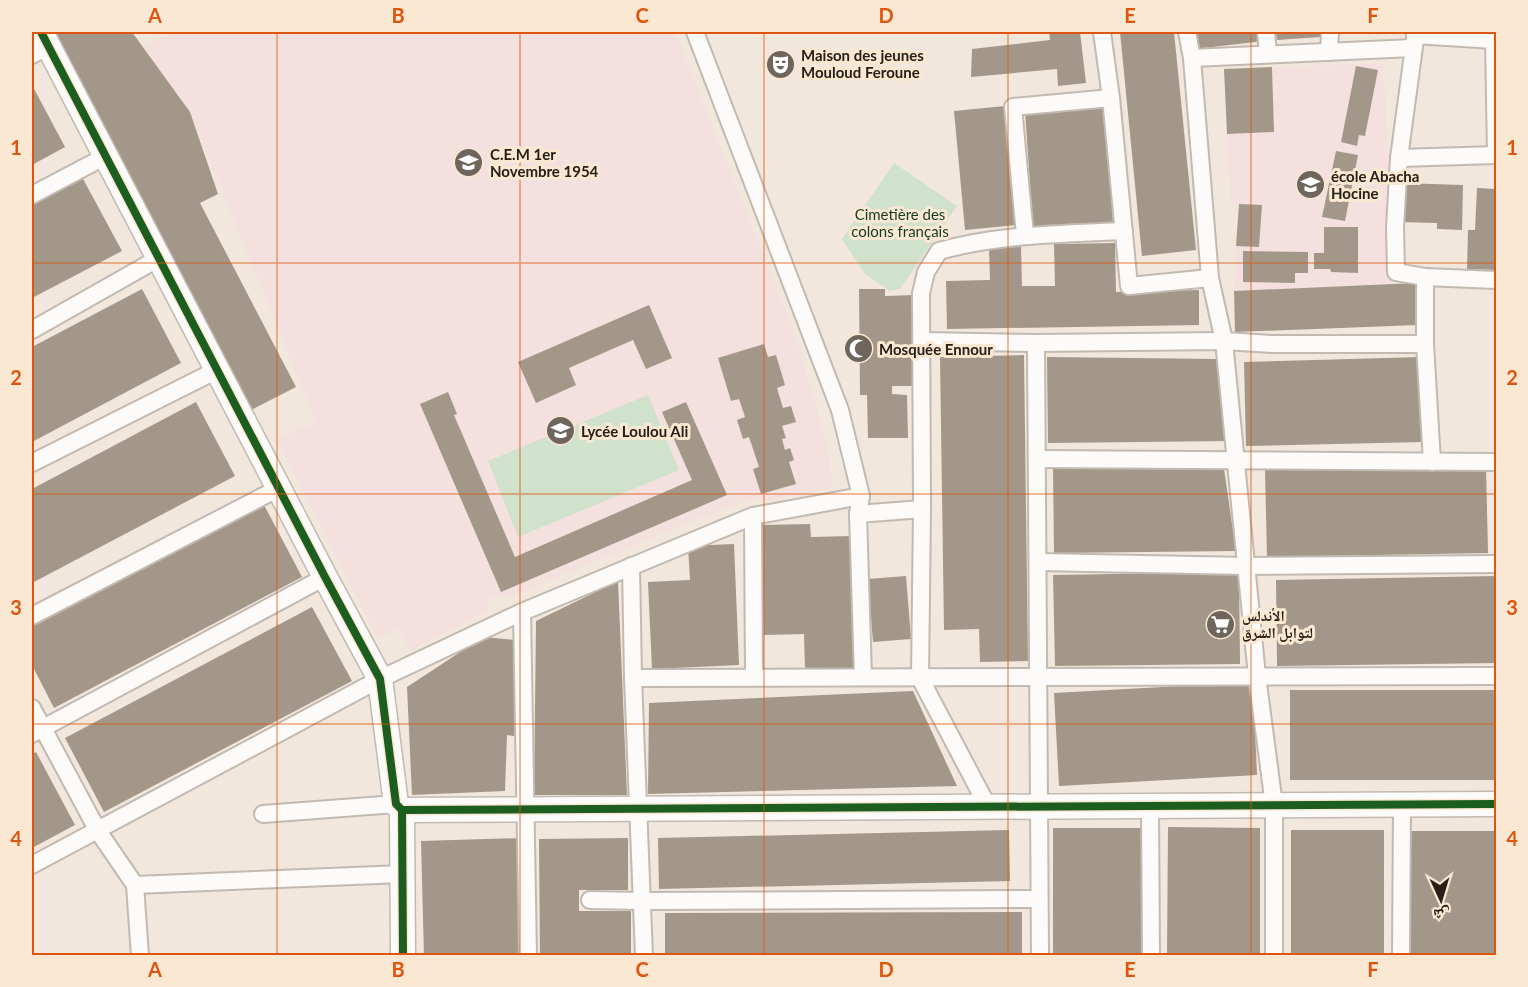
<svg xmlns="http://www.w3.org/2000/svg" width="1528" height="987" viewBox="0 0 1528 987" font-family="Lato,'Noto Naskh Arabic',sans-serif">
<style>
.education{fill:#f3e0df}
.green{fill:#d0e1cc}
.building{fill:#a39789}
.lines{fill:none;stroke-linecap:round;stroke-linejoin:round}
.street-casing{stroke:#c2b9b1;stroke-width:20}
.secondary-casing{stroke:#c2b9b1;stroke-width:27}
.street{stroke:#fdfbfa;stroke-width:16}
.secondary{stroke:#fdfbfa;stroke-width:24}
.cycleway-casing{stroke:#fbe8d3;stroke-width:11}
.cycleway{stroke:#1b5e20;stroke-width:8}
.grid{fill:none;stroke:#de560d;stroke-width:1.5;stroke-opacity:0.55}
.labels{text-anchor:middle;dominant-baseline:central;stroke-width:6;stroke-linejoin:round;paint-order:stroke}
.poi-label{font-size:15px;font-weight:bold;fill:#272018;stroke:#fbe8d3;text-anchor:start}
.park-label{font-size:15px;fill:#113d22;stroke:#fbe8d3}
.neatline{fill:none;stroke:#de560d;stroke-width:2}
.grid-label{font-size:20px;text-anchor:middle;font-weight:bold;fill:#de560d}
</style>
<rect width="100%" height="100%" fill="#f2e7dc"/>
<g class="education">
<polygon points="171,32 675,32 795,334 827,443 832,478 832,488 766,501 754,497 673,529 509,597 499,594 487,600 488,610 410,651 399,628 378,639 277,440 316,422 190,112 150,58 144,46"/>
<polygon points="1384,63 1393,284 1234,291 1239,204 1231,204 1227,134 1274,132 1272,67"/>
</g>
<g class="green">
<polygon points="894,163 957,206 900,289 890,291 864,273 842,239"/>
<polygon points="648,395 679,470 518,537 488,461"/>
</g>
<g class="building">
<polygon points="52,32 132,32 190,112 218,194 200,203 296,387 247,412"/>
<polygon points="1049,32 1080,32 1086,83 1058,86 1057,69 971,77 972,49 1050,40"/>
<polygon points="1120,32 1174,32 1196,250 1142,256"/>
<polygon points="1193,32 1262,32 1264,41 1195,49"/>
<polygon points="1276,32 1321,32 1320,37 1277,40"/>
<polygon points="1356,66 1378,70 1365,136 1359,135 1357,146 1341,142"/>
<polygon points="1272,67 1274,132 1227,134 1224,69"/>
<polygon points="32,85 65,147 32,165"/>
<polygon points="1105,105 1113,222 1033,227 1025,111"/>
<polygon points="1005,106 1017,225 965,230 954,111"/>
<polygon points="1336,151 1358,155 1345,221 1322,217"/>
<polygon points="82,177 122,251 32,298 32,204"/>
<polygon points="1400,183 1463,185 1462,230 1437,229 1437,223 1399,222"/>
<polygon points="1477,188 1496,189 1496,270 1467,269 1468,230 1475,230"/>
<polygon points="1239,204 1262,205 1259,247 1236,246"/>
<polygon points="1324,227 1358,227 1358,273 1331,272 1330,269 1314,269 1314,253 1324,253"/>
<polygon points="1115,243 1116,292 1199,290 1199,325 947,329 946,281 990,280 989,248 1021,247 1022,286 1055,286 1054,244"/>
<polygon points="1243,251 1308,252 1308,273 1295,273 1295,283 1243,282"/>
<polygon points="1415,283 1417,325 1235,332 1234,291"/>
<polygon points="142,289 181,363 32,442 32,347"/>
<polygon points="859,289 885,289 885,296 915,295 916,386 892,386 892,394 907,395 908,438 868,438 867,395 860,395"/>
<polygon points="649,305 672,358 646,369 633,340 569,368 576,385 536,403 518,362"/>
<polygon points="764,344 768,357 776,355 785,385 777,388 783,408 791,406 796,422 782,426 786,438 782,439 785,450 790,448 794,460 789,462 796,484 761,494 753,469 759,467 749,437 743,439 737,420 745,417 739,399 731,401 718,358"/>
<polygon points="1024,355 1028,661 980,662 979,629 944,630 940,357"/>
<polygon points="1047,357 1218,359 1231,441 1048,443"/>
<polygon points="1421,357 1423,442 1246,446 1244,362"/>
<polygon points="448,392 457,414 454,415 515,557 692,480 662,412 686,402 727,495 501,592 420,404"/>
<polygon points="196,402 235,476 32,583 32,489"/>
<polygon points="1053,467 1224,469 1236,551 1054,553"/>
<polygon points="1486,467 1488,553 1267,557 1265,470"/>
<polygon points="263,503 302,577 54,708 32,665 32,626"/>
<polygon points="810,524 811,537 851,536 854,668 805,669 804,634 764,635 761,525"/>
<polygon points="734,544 739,665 652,669 648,582 690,580 688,546"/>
<polygon points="1239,572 1240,664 1055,666 1053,575"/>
<polygon points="906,576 911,639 873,642 868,579"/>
<polygon points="1496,576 1496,663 1277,666 1276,580"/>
<polygon points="618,581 627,795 534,795 536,621"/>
<polygon points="312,607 352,681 104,812 65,738"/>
<polygon points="483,637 515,640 514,736 507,735 505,791 412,795 407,687"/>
<polygon points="1253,682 1257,775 1059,786 1054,693"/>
<rect x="1290" y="690" width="206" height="90"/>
<polygon points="913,691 957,786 648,794 649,703"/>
<polygon points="36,752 75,825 32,848 32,754"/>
<polygon points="1168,827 1260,828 1260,956 1167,956"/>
<polygon points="1053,828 1146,828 1145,956 1053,956"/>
<polygon points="1009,830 1010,881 659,889 658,838"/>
<rect x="1291" y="830" width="93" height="126"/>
<polygon points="1409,831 1496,831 1496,956 1408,956"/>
<polygon points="522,838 526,956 424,956 421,841"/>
<polygon points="628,838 628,890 579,890 579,911 631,911 631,956 540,956 539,839"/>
<polygon points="1022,912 1022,956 665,956 665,913"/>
</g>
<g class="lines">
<defs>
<g id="street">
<polyline points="695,32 840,410 861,496 858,514 922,509"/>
<polyline points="1102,32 1111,98 1129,286 1210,278"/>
<polyline points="1187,32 1192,58 1210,278 1224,341 1257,676 1274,805 1274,956"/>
<polyline points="1266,32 1268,54"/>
<polyline points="1416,32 1399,158 1395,228 1396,272 1425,277 1496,280"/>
<polyline points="1415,35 1494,40 1496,155"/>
<polyline points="1329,52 1330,32"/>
<polyline points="32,55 49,46"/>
<polyline points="1192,58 1413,48"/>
<polyline points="1399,158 1496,155"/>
<polyline points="32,195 106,156"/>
<polyline points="1025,235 1013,107 1111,98"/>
<polyline points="1425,277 1425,344 1432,462"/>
<polyline points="32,330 159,258"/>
<polyline points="922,341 1036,343 1224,341 1272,344 1425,344"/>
<polyline points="1036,343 1040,956"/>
<polyline points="1037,459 1496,462"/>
<polyline points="32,463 217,370"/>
<polyline points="858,514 863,677"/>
<polyline points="753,516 754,676"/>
<polyline points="1038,562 1246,566 1496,564"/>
<polyline points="631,566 633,678 644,956"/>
<polyline points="522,612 528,956"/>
<polyline points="32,616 279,488"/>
<polyline points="633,678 1496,676"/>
<polyline points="32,708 98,831 135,885 140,956"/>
<polyline points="32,734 325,577"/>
<polyline points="1150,806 1151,956"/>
<path d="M988,807L920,678L922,509L921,293L926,272L939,251C1000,234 1062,234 1124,231"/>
<polyline points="263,814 396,804"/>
<polyline points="32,865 380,679 522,612 753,516 861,496"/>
<polyline points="135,885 403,874"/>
<polyline points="590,900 643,901 1039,899"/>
<polyline points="1401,956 1402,805"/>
</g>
<g id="secondary">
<polyline points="41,32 325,577 380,679 396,804 402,810 403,956"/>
<polyline points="402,810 1496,804"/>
</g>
</defs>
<use href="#street" class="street-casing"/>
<use href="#secondary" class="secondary-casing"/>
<use href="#street" class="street"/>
<use href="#secondary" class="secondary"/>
<defs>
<g id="cycleway">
<polyline points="41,32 325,577 380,679 396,804 402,810 403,956"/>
<polyline points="402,810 1496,804"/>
</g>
</defs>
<use href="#cycleway" class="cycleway-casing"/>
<use href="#cycleway" class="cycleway"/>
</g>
<path class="grid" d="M277,32V956M520,32V956M764,32V956M1008,32V956M1251,32V956M32,263H1496M32,494H1496M32,724H1496"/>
<defs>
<symbol id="theatre-disc" viewBox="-11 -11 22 22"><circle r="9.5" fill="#6e665d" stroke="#fbe8d3"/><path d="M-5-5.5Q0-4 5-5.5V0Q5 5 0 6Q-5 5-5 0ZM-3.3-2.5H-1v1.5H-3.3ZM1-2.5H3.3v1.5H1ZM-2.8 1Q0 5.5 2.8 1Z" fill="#fff"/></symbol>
<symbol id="school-disc" viewBox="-11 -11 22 22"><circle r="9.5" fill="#6e665d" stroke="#fbe8d3"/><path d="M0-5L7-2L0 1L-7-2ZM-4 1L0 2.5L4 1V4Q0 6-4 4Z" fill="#fff"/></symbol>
<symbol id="mosque-disc" viewBox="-11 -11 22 22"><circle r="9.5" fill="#6e665d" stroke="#fbe8d3"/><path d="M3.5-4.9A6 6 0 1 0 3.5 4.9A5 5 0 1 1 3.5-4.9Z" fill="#fff"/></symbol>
<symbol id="supermarket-disc" viewBox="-11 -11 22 22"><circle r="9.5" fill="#6e665d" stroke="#fbe8d3"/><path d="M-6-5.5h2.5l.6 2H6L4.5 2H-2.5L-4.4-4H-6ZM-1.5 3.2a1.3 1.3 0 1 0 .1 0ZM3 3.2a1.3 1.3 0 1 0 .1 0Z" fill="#fff"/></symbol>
</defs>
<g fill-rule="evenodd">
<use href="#theatre-disc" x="764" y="48" width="33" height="33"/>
<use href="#school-disc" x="452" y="146" width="33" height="33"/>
<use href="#school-disc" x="1294" y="168" width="33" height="33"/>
<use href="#mosque-disc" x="842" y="332" width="33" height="33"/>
<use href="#school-disc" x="544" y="414" width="33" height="33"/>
<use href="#supermarket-disc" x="1204" y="608" width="33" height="33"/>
</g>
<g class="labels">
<g class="poi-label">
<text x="801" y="55">Maison des jeunes<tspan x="801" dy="17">Mouloud Feroune</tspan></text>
<text x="490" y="154">C.E.M 1er<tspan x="490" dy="17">Novembre 1954</tspan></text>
<text x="1331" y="176">école Abacha<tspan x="1331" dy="17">Hocine</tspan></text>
<text x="879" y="349">Mosquée Ennour</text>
<text x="581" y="431">Lycée Loulou Ali</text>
<text x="1242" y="615">الأندلس<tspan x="1242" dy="17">لتوابل الشرق</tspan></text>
</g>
<g class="park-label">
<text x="900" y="214">Cimetière des<tspan x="900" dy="17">colons français</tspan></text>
</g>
</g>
<rect width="1528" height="987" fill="none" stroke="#fbe8d3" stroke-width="66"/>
<g transform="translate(1441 900) rotate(176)" stroke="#fbe8d3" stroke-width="4.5" paint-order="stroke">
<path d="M0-4.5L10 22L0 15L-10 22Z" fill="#272018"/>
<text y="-9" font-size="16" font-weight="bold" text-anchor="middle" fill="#272018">ش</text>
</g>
<rect x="33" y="33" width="1462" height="921" class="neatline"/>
<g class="grid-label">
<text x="155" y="23">A</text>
<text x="398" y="23">B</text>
<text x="642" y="23">C</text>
<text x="886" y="23">D</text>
<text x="1130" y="23">E</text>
<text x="1373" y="23">F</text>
<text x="16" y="155">1</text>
<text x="1512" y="155">1</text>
<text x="16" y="385">2</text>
<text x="1512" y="385">2</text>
<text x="16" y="615">3</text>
<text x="1512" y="615">3</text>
<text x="16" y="846">4</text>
<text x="1512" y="846">4</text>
<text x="155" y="977">A</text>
<text x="398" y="977">B</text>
<text x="642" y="977">C</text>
<text x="886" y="977">D</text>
<text x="1130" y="977">E</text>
<text x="1373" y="977">F</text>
</g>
</svg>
